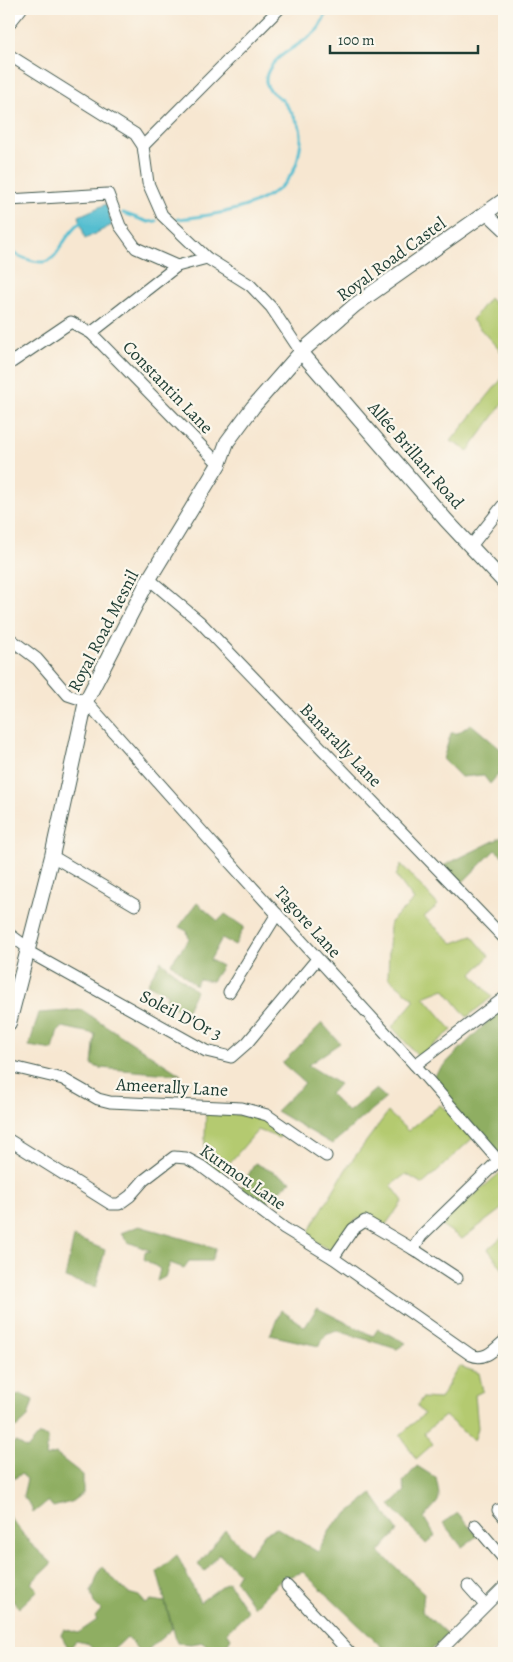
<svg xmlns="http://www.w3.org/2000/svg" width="513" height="1662" viewBox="0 0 513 1662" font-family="Alegreya,serif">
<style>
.green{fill:#b4ca6f;stroke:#6a8452}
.forest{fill:#8fae62;stroke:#57764b}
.water{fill:#54bed0;stroke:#3a7e82}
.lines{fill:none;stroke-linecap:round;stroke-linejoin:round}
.stream{stroke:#54bed0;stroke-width:3}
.minor-casing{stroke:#3f564c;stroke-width:13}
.major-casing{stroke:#3f564c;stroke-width:16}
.minor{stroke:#fff;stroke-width:11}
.major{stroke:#fff;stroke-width:14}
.labels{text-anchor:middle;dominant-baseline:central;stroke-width:4.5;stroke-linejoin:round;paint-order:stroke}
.street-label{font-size:18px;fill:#1f3d34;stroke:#fbf7ec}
</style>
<rect width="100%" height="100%" fill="#fbf7ec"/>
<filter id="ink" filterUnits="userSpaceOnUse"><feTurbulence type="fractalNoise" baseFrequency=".02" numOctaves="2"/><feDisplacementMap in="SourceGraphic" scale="10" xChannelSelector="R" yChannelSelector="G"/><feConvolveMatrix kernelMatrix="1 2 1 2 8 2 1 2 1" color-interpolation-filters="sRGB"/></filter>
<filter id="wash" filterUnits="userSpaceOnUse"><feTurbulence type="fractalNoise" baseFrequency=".0096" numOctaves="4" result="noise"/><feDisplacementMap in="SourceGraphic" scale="20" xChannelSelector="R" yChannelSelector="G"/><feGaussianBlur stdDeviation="1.12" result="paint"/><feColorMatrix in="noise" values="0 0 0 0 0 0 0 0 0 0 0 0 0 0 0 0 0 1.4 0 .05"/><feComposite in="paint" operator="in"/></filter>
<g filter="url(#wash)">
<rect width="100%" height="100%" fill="#f7e7d1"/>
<g class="green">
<polygon points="489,298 504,314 504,355 472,320"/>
<polygon points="504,376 504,402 468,451 451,441"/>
<polygon points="401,864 438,905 424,917 453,943 472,936 489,956 472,974 492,997 467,1017 444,989 424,997 452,1030 419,1057 392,1027 415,1000 388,977 390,922 414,900 396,876"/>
<polygon points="440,1105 476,1135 423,1184 406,1174 391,1185 403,1201 384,1227 371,1217 356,1219 331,1251 306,1236 348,1166 388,1112 408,1131"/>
<polygon points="206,1112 253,1116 284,1130 279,1138 258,1130 219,1175 204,1162"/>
<polygon points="502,1171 504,1175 504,1207 462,1239 440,1224"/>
<polygon points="504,1235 504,1271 488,1249"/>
<polygon points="459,1366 479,1373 483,1391 475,1395 478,1428 474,1441 445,1416 424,1433 433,1444 416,1459 400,1435 424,1414 417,1406 422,1398 440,1399"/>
</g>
<g class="forest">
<polygon points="471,724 504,752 504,775 500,772 490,784 483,775 461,777 443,759 451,733 458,733"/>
<polygon points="504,836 504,857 495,850 461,884 443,866"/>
<polygon points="197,903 218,921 225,914 244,927 235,945 222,938 210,960 222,966 212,981 199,979 195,985 171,963 189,939 187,931 179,927"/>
<polygon points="161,961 196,991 186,1012 166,1004 167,994 147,984"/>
<polygon points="504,1005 504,1166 429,1080"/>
<polygon points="82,1010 181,1075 100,1068 92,1065 95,1034 63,1027 57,1033 53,1050 29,1046 39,1013"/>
<polygon points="322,1023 340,1043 308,1065 339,1084 330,1094 348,1112 376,1089 386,1098 332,1144 276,1111 305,1083 282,1063"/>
<polygon points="255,1163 291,1181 262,1206 240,1190"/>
<polygon points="139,1226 216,1248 211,1261 189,1261 184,1268 170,1263 165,1277 157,1281 160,1269 144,1259 145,1252 151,1251 128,1242 121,1233"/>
<polygon points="74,1237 105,1250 96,1287 65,1278"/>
<polygon points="317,1308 373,1336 378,1329 406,1343 397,1349 338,1331 327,1333 319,1346 270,1335 281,1310 305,1327"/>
<polygon points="20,1394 33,1400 28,1417 16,1428 9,1424 9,1400"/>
<polygon points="39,1435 48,1437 46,1457 56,1454 83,1475 83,1493 71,1502 53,1507 48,1501 33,1513 31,1506 23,1496 27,1479 21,1474 15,1478 9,1478 9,1445 16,1442 27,1449"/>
<path d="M417,1466L436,1478C442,1506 439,1498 424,1518L435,1536L426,1544L390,1505L405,1491L403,1482Z"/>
<polygon points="372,1494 398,1531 379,1552 424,1593 422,1611 447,1634 429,1653 388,1653 303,1572 282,1579 254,1607 235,1580 239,1573 219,1554 205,1571 198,1565 225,1530 249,1555 265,1533 277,1528 318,1552 333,1525"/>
<polygon points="458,1513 477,1536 462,1547 443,1523"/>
<polygon points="9,1516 31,1544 52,1563 31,1583 38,1590 19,1608 9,1597 14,1585 9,1581 9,1544 13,1539 9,1536"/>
<polygon points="177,1555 200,1602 228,1582 248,1612 227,1632 231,1638 222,1653 214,1653 203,1642 191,1644 177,1643 157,1572"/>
<path d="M102,1567L128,1593L139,1596L146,1604L151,1600L165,1602L172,1629L144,1653H141L127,1637L112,1651H96L86,1643L76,1641L69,1649L61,1635L64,1629L78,1633L97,1620L95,1617L101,1610L94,1603L91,1592C96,1584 96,1575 102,1567Z"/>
</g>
<polygon class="water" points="106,204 112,225 85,239 79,216"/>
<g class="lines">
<g class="stream">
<polyline points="123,213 148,222 156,221"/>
<path d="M178,219C220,215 292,205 299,153C301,143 303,133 298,123C294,116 288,107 283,101C275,93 262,89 267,74C275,52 303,46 318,29C322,24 325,15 328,9"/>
<path d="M9,251C64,280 50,246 82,221"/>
</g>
</g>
</g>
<g filter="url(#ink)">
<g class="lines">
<defs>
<g id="minor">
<polyline points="9,24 21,9"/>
<polyline points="9,55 135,134 143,146 148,183 162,215 207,258 250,285 271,307 301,352"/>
<polyline points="143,146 279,9"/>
<polyline points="9,200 108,194 120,226 136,248 177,266 207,258"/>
<polyline points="486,213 504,230"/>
<polyline points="91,333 219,464"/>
<polyline points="9,364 71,322 91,333 177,266"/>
<polyline points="471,546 504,504"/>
<polyline points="149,579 200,622 504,938"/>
<polyline points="9,638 37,659 68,695 86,701 213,844 415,1065 504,1167"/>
<polyline points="52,856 135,905"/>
<polyline points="9,934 28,948"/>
<polyline points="27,951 206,1051 231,1057 247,1043 317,959"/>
<polyline points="229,992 277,914"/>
<polyline points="415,1065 504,998"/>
<polyline points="9,1066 63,1079 98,1099 110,1102 242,1108 267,1115 326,1156"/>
<path d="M9,1140L111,1204H119L130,1196L144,1180L174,1157L186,1158L201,1166L284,1228L333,1258L471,1355C485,1361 494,1350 504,1341"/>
<polyline points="413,1249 457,1278"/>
<polyline points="333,1258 353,1229 365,1221 413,1249 421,1236 499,1160"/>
<polyline points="498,1510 504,1517"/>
<polyline points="475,1525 504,1559"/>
<polyline points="287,1586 350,1653"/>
<polyline points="468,1586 485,1605"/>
<polyline points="438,1653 504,1587"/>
</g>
<g id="major">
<polyline points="301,352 446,520 504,582"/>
<polyline points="9,1023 52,856 86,701 149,579 219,464 227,442 253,407 301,352 355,305 504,200"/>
</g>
</defs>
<use href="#minor" class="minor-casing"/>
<use href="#major" class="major-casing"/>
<use href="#minor" class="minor"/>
<use href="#major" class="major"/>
</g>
</g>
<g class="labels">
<g class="street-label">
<text transform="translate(391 259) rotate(-36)">Royal Road Castel</text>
<text transform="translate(168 387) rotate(46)">Constantin Lane</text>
<text transform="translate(416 455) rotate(49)">Allée Brillant Road</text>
<text transform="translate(103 631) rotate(-63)">Royal Road Mesnil</text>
<text transform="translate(341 745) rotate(46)">Banarally Lane</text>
<text transform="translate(308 922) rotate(48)">Tagore Lane</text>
<text transform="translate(181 1015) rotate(27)">Soleil D'Or 3</text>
<text transform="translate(172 1087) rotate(3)">Ameerally Lane</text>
<text transform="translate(243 1177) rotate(35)">Kurmou Lane</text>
</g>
</g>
<rect width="513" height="1662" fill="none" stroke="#fbf7ec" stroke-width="30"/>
<path d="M330 45v8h148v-8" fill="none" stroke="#1f3d34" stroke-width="2.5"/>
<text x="338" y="45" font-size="15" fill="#1f3d34" stroke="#fbf7ec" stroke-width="4" paint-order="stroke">100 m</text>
</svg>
